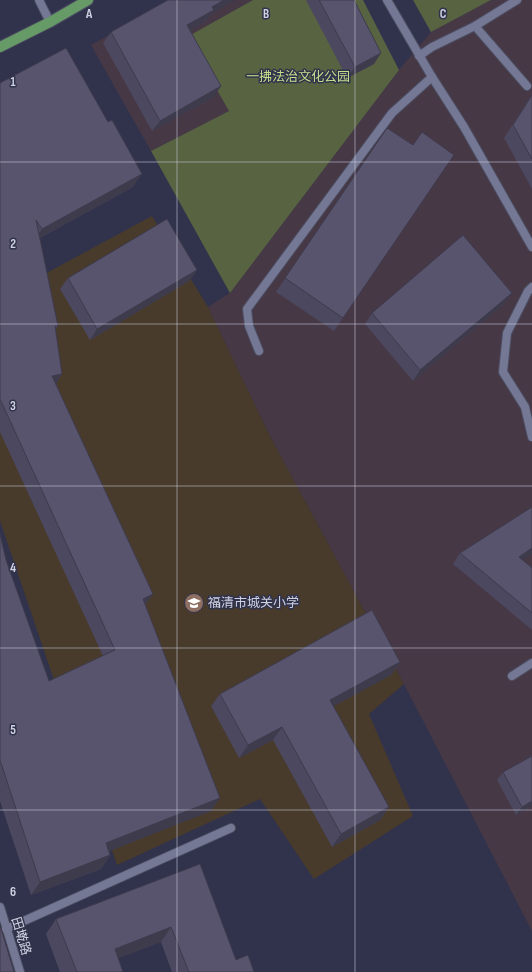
<svg xmlns="http://www.w3.org/2000/svg" width="532" height="972" viewBox="0 0 532 972" font-family="'Sofia Sans Condensed','Noto Sans SC',sans-serif">
<style>
.commercial{fill:#473846}
.education{fill:#483b2c}
.green{fill:#586341}
.lines{fill:none;stroke-linecap:round;stroke-linejoin:round}
.minor-casing{stroke:#4c4e62;stroke-width:10}
.primary-casing{stroke:#4c4e62;stroke-width:12}
.minor{stroke:#757894;stroke-width:8}
.primary{stroke:#669b68;stroke-width:10}
.wall{fill:#4c485f}
.shaded-wall{fill:#3e3b4d}
.building{fill:#58546e;stroke:#3e3b4d}
.grid{fill:none;stroke:#cfd1e1;stroke-width:1;stroke-opacity:0.55}
.labels{text-anchor:middle;dominant-baseline:central;stroke-width:3;stroke-linejoin:round;paint-order:stroke}
.park-label{font-size:13px;fill:#c3de8b;stroke:#31334c}
.poi-label{font-size:13px;fill:#cfd1e1;stroke:#31334c;text-anchor:start}
.street-label{font-size:13px;fill:#cfd1e1;stroke:#31334c}
.grid-label{font-size:13px;text-anchor:middle;font-weight:bold;fill:#cfd1e1;stroke:#31334c;stroke-width:3;stroke-linejoin:round;paint-order:stroke}
</style>
<rect width="100%" height="100%" fill="#31334c"/>
<g class="commercial">
<polygon points="173,0 253,0 188,37 229,111 151,151 91,45"/>
<polygon points="491,0 532,0 532,931 404,684 269,434 208,307 230,293 399,70 431,32"/>
</g>
<polygon class="education" points="152,216 208,307 269,434 404,684 369,714 413,816 314,879 260,799 117,865 0,521 0,406 58,382 28,283"/>
<g class="green">
<polygon points="253,0 363,0 399,70 230,293 151,151 229,111 187,37"/>
<polygon points="413,0 491,0 431,32"/>
</g>
<g class="lines">
<defs>
<g id="minor">
<polyline points="39,0 50,22"/>
<polyline points="387,0 432,77 464,127 532,247"/>
<polyline points="475,26 527,86"/>
<polyline points="419,56 432,47 475,26 517,0"/>
<polyline points="532,287 528,291 507,333 503,372 525,407 532,437"/>
<polyline points="259,351 249,326 247,309 392,113 432,77"/>
<polyline points="512,676 532,663"/>
<polyline points="0,907 20,972"/>
<polyline points="6,929 231,828"/>
</g>
<polyline id="primary" points="0,47 50,22 88,0"/>
</defs>
<use href="#minor" class="minor-casing"/>
<use href="#primary" class="primary-casing"/>
<use href="#minor" class="minor"/>
<use href="#primary" class="primary"/>
</g>
<g class="wall">
<polygon points="306,0 354,0 374,64 347,78"/>
<polygon points="211,14 206,21 190,30 214,97 152,131 103,43 111,32"/>
<polygon points="0,83 133,187 40,238 58,326 55,329 62,374 56,383 145,605 211,811 109,851 110,855 101,869 31,895 0,801 0,534 6,560 49,681 103,656 0,432"/>
<polygon points="532,94 532,189 504,138"/>
<polygon points="378,141 413,145 454,155 334,331 276,292"/>
<polygon points="197,270 189,281 90,340 60,289 68,278"/>
<polygon points="512,293 504,304 413,381 365,324 372,313"/>
<polygon points="460,553 523,560 532,568 532,630 453,564"/>
<polygon points="400,662 391,675 333,706 389,807 380,820 332,847 273,740 239,758 211,706 220,694"/>
<polygon points="532,756 532,806 516,815 497,780 503,772"/>
<polygon points="200,864 236,960 254,972 172,972 161,942 118,958 123,972 60,972 46,934 56,919"/>
</g>
<g class="shaded-wall">
<polygon points="224,0 236,0 211,14 206,21 180,36 187,25 212,7"/>
<polygon points="381,53 374,64 347,78 355,67"/>
<polygon points="221,86 214,97 152,131 160,121"/>
<polygon points="142,174 133,187 33,242 42,229"/>
<polygon points="197,270 189,281 90,340 97,329"/>
<polygon points="512,293 504,304 413,381 420,370"/>
<polygon points="62,374 53,387 52,376"/>
<polygon points="532,548 532,554 511,568 519,557"/>
<polygon points="153,594 144,607 143,599"/>
<polygon points="400,662 391,675 321,713 330,700"/>
<polygon points="282,727 273,740 239,758 248,745"/>
<polygon points="220,798 211,811 97,856 106,843"/>
<polygon points="532,801 532,806 516,815 522,807"/>
<polygon points="389,807 380,820 332,847 341,834"/>
<polygon points="110,855 101,869 31,895 40,882"/>
<polygon points="171,927 161,942 104,964 115,949"/>
</g>
<g class="building">
<polygon points="168,0 224,0 212,7 214,10 187,25 221,86 160,121 111,32"/>
<polygon points="319,0 354,0 381,53 355,67"/>
<polygon points="66,48 108,122 112,120 142,174 42,229 36,220 58,326 55,326 62,374 52,376 153,594 143,599 220,798 106,843 110,855 40,882 0,760 0,534 6,560 49,681 115,650 0,399 0,83"/>
<polygon points="532,95 532,159 513,125"/>
<polygon points="387,128 413,145 422,132 454,155 343,318 285,278"/>
<polygon points="167,219 197,270 97,329 68,278"/>
<polygon points="463,235 512,293 420,370 372,313"/>
<polygon points="532,507 532,548 519,557 532,568 532,613 460,553"/>
<polygon points="372,610 400,662 330,700 389,807 341,834 282,727 248,745 220,694"/>
<polygon points="532,756 532,801 522,807 503,772"/>
<polygon points="200,864 236,960 248,955 254,972 189,972 171,927 115,949 123,972 77,972 56,919"/>
<polygon points="0,925 14,972 0,972"/>
</g>
<path class="grid" d="M177,0V972M355,0V972M0,162H532M0,324H532M0,486H532M0,648H532M0,810H532"/>
<defs>
<symbol id="school-disc" viewBox="-11 -11 22 22"><circle r="9.5" fill="#8d6e63" stroke="#31334c"/><path d="M0-5L7-2L0 1L-7-2ZM-4 1L0 2.5L4 1V4Q0 6-4 4Z" fill="#fff"/></symbol>
</defs>
<g fill-rule="evenodd">
<use href="#school-disc" x="183" y="592" width="22" height="22"/>
</g>
<g class="labels">
<g class="park-label">
<text x="298" y="77">一拂法治文化公园</text>
</g>
<g class="poi-label">
<text x="208" y="603">福清市城关小学</text>
</g>
<g class="street-label">
<text transform="translate(21 936) rotate(73)">田墘路</text>
</g>
</g>
<g class="grid-label">
<text x="89" y="18">A</text>
<text x="266" y="18">B</text>
<text x="443" y="18">C</text>
<text x="13" y="86">1</text>
<text x="13" y="248">2</text>
<text x="13" y="410">3</text>
<text x="13" y="572">4</text>
<text x="13" y="734">5</text>
<text x="13" y="896">6</text>
</g>
</svg>
